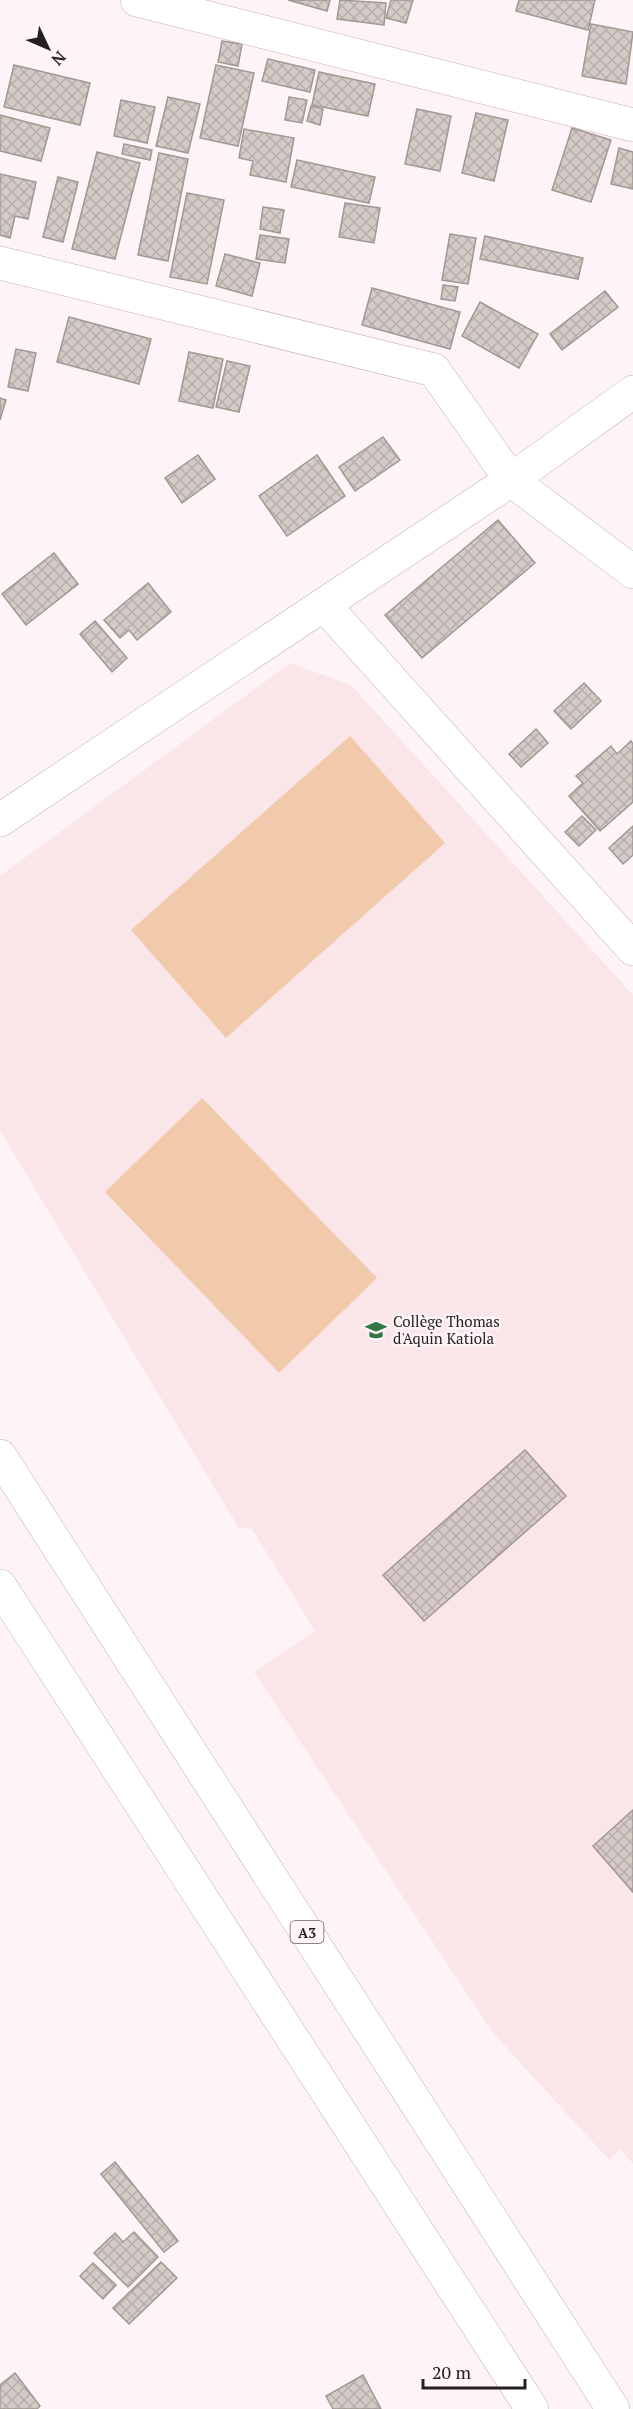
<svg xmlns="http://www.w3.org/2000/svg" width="633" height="2409" viewBox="0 0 633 2409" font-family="'PT Serif',serif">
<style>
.built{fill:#fae5e9}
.green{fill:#f0caab}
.building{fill:url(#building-cross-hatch);stroke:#a29794;stroke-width:1.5}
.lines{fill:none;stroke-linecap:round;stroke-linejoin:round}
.street-casing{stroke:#bdb2b4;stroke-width:34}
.highway-casing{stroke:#bdb2b4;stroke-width:34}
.street{stroke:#fff;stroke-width:33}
.highway{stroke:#fff;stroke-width:33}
.labels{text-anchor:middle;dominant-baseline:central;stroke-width:5;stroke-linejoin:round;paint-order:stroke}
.shield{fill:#fef4f7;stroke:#656061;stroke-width:1.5}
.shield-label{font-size:14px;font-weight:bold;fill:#242021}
.poi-label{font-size:15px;fill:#242021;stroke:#fef4f7;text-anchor:start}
</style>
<defs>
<pattern id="building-cross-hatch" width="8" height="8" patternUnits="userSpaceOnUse" patternTransform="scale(1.5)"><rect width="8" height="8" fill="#d6cac7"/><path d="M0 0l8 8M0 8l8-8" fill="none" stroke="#b8adab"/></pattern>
</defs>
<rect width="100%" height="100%" fill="#fef4f7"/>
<polygon class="built" points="290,663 351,685 633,995 633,2164 620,2149 609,2160 493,2033 254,1672 315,1631 252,1529 239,1528 0,1131 0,876"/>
<g class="green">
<polygon points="350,736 445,843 226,1038 131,930"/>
<polygon points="202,1098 377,1278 279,1373 105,1192"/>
</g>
<g class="building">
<polygon points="288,0 330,0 327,11"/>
<polygon points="340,0 386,3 384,25 337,19"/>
<polygon points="391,0 413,0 406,23 386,18"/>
<polygon points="519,0 595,0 588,30 516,11"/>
<polygon points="591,24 633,32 626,84 582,76"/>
<polygon points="222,41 242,44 238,66 218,62"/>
<polygon points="268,59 315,70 310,92 262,81"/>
<polygon points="14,65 90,83 80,125 4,107"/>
<polygon points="216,65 254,73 238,146 200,138"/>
<polygon points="319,72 375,84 368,116 312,105"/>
<polygon points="168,97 200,104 188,153 156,146"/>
<polygon points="289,97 307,100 302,123 285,120"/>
<polygon points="121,100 155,107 147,143 114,136"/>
<polygon points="311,106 323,109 320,125 307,121"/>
<polygon points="417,109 451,116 440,171 405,164"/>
<polygon points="476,113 508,120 494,181 462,173"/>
<polygon points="0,115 50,128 41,161 0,151"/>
<polygon points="572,128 611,140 591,202 552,190"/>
<polygon points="244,129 294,138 286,182 250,175 253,161 239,158"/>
<polygon points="124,144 152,150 150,160 122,154"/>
<polygon points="619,148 633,152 633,189 611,184"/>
<polygon points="97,152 140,163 115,259 72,249"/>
<polygon points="159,153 188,159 168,261 138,255"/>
<polygon points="297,160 375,177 369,203 291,187"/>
<polygon points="0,174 36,182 28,219 15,216 10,238 0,235"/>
<polygon points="58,177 78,182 63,242 43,237"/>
<polygon points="187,193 224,200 207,284 170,277"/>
<polygon points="345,203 380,208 374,243 339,237"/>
<polygon points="263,207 284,210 280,233 260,229"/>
<polygon points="450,234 476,238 468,284 442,280"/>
<polygon points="260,235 289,239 285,263 256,259"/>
<polygon points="485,236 583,258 578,279 480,259"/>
<polygon points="225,254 260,263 252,296 216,286"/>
<polygon points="443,285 458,287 455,301 441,299"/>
<polygon points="372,288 460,312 450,349 362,325"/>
<polygon points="605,291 618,307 562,350 550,334"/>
<polygon points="480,302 538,334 519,368 462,336"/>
<polygon points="69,317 151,339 139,384 57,362"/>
<polygon points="16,349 36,353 28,391 8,387"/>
<polygon points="189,352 223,359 213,408 179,401"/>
<polygon points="227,361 250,366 239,412 216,407"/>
<polygon points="0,398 6,400 0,420"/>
<polygon points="383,437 400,460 355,491 339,467"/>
<polygon points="198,455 215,479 182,503 165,478"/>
<polygon points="317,455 345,496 287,536 259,496"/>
<polygon points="498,520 535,563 422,658 385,615"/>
<polygon points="54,553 78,584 26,625 2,594"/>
<polygon points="148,583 171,612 137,640 129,630 120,638 104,620"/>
<polygon points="95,621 127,658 112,672 80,634"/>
<polygon points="584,683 601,701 571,729 554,711"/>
<polygon points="536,729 548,743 521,767 509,754"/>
<polygon points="631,741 633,744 633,802 600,831 569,796 583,783 576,776 611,746 617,754"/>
<polygon points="582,816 596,830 579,846 565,832"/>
<polygon points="633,826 633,855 623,864 609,848"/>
<polygon points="525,1450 566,1496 424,1621 383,1575"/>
<polygon points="633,1810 633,1892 593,1846"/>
<polygon points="115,2162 178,2241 164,2252 101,2174"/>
<polygon points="134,2232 158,2257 128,2287 94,2253 115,2233 123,2242"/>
<polygon points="161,2262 177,2278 129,2324 113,2308"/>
<polygon points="93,2263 116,2285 103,2299 80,2276"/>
<polygon points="15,2373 40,2406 37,2409 0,2409 0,2385"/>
<polygon points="363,2375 381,2409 333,2409 326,2396"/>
</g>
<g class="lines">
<defs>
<g id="street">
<polyline points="137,0 633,125"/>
<polyline points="0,263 434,370 511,480 633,572"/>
<polyline points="324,605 633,949"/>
<polyline points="0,820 511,480 633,392"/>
</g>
<g id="highway">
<polyline points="0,1456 613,2409"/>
<polyline points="0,1586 532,2409"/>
</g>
</defs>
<use href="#street" class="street-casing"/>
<use href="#highway" class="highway-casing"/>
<use href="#street" class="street"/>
<use href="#highway" class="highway"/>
</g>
<defs>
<symbol id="school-bare" viewBox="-9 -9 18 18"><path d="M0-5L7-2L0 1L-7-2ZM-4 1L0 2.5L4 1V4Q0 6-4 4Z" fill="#307945" stroke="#fef4f7" stroke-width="2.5" paint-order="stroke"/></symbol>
</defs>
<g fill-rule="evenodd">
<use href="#school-bare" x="361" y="1315" width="30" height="30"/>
</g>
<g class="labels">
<rect class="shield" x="290.5" y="1921" width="33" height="22" rx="4.5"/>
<g class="shield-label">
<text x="307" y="1932">A3</text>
</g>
<g class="poi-label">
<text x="393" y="1321">Collège Thomas<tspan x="393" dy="17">d'Aquin Katiola</tspan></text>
</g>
</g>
<g transform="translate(48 48) rotate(134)" stroke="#fef4f7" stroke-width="4.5" paint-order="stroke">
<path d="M0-4.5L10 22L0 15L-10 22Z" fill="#242021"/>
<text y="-9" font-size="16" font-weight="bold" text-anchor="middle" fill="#242021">N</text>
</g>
<path d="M423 2379v9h102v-9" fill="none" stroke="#242021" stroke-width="3"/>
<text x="432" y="2379" font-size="18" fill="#242021" stroke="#fef4f7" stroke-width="4.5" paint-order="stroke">20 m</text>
</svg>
